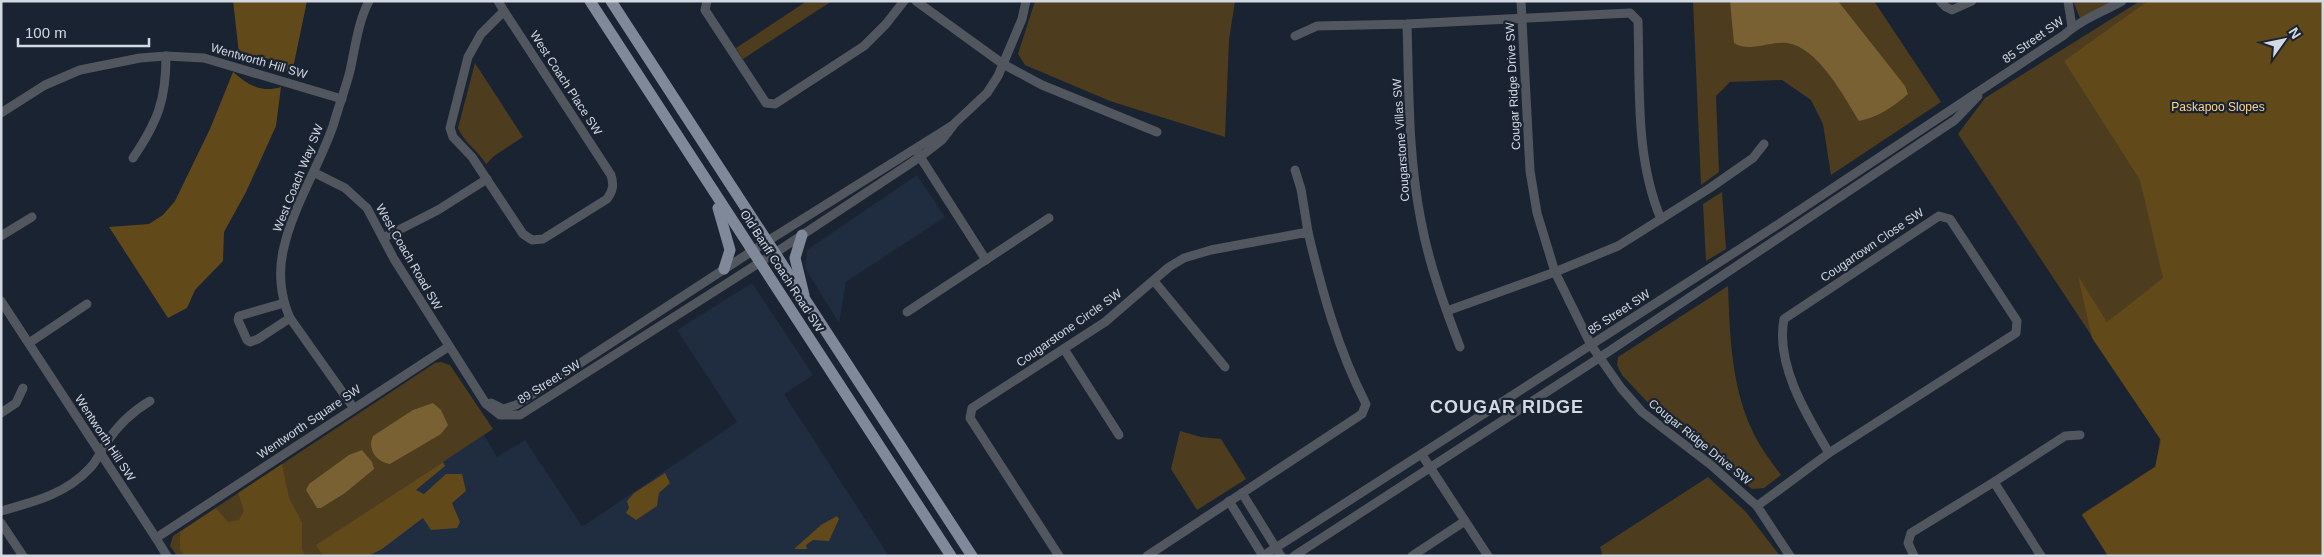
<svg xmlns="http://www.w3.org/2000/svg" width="2324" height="557" viewBox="0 0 2324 557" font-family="Helvetica,sans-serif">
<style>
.built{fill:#202c3f}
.green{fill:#4d3c1e}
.forest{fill:#614919}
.water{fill:#7a6133}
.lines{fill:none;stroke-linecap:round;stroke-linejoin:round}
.minor{stroke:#52565e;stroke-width:9}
.major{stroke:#808999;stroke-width:11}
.labels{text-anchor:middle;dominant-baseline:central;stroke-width:4.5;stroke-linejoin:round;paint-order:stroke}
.street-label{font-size:12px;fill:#d3d9e2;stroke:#1a2331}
.park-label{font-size:12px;fill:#fed58c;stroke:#1a2331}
.district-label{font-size:18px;font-weight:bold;letter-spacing:1px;fill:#d3d9e2;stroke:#1a2331}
</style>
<rect width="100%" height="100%" fill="#1a2331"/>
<g class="built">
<polygon points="917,175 945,217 846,282 839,323 805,268 807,250"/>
<polygon points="752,283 813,375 784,394 889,556 323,556 316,545 484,435 497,457 525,440 582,526 585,525 737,422 677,330"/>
</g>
<g class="green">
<polygon points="807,1 832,1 743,59 736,48"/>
<polygon points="1035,1 1235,1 1229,40 1225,137 1110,101 1025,65 1018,54"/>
<polygon points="1693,1 1874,1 1941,102 1831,175 1823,124 1811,100 1782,80 1730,82 1716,96 1719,172 1701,185"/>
<polygon points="2073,1 2121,1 2082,23"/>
<polygon points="2140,1 2323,1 2323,556 2110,556 2082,514 2156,466 2160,439 1958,134 1985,98"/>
<path d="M475,63L523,137L494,156L486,164C478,151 463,141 458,128Z"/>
<polygon points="1722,192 1726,249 1706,261 1703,204"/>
<path d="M1728,286C1730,336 1731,384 1752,430C1759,446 1771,461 1781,475L1764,488L1752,489L1705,448L1653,408L1622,375L1617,365L1618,357Z"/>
<polygon points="441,362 450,365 493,429 317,545 323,556 177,556 170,546 173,536 435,363"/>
<polygon points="1180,431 1201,437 1221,439 1246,479 1197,510 1171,469"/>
<polygon points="1708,477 1746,512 1780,556 1603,556 1600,547"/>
</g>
<g class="forest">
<path d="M233,1H307L292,73L277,70L278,62C265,56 252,58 239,54Z"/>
<polygon points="2148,1 2323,1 2323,556 2108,556 2082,515 2155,467 2161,440 2092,338 2078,276 2107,322 2163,278 2140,180 2064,61"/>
<path d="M233,72C248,85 261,93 281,87L276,126L246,192L224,232L223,261L195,290L187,308L168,318L109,227L149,224L163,215L175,201L210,129Z"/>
<polygon points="443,462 445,466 416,490 424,494 446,474 462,474 466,491 452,503 460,522 457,528 431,530 423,518 382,549 368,556 323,556 316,545"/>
<polygon points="282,464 289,498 302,522 302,549 305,556 184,556 180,550 180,532 216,508 228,522 239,520 244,511 238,493"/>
<polygon points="665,473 670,483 659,493 657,506 636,520 626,513 629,508 627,501 634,493"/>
<polygon points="837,516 839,519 829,541 813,540 806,545 807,549 794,549 821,525"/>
</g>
<g class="water">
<path d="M1730,1H1838L1905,86L1908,94C1893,107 1878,117 1859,121C1844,97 1818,47 1787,43C1769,41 1751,53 1734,43Z"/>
<path d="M433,403L441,410L448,425L441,434L390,464C376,462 367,449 373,436L413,410Z"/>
<polygon points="362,450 372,462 374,469 345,493 321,508 317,508 306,490 309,484 349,455"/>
</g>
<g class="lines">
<g class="minor">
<path d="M498,1L504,11L611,175C614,185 613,191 607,199L543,239L532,240L523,234L472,157L453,137L450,128L468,57L481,34L504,11"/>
<polyline points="707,1 705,10 766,103 775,104 864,46 886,24 904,1"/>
<polyline points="916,1 1003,64 1042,85 1157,132"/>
<polyline points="1521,1 1530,171 1537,213 1555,272 1591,345 1621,388 1642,412 1711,465 1757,506 1790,556"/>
<polyline points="1940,1 1946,7 1952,10 1972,1"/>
<polyline points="2068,1 2072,27"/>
<path d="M1407,24C1409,89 1408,156 1421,221C1429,264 1444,305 1460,347"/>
<path d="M1295,36L1317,26L1407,24L1630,13L1638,21C1640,87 1635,158 1661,219"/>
<polyline points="1,113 45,85 80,70 140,58 166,56 204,58 342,99"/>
<polyline points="917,152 986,260"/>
<path d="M133,158C158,121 166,100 166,56"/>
<polyline points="1295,170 1301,189 1308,232"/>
<polyline points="315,173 345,188 367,208 394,259 486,404 500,415 520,415 784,247 920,157 942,140 955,123 987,93 998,76 1022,19 1026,1"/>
<polyline points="1,236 32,217"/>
<polyline points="383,238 438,210 487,179"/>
<polyline points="1154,281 1225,367"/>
<polyline points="1,301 156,538"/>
<polyline points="284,303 239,316 238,320 247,340 250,342 258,339 290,318"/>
<polyline points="1447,311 1555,272 1618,246 1710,188 1753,158 1764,144"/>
<polyline points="907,312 1049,218"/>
<polyline points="29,343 87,304"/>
<polyline points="1064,349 1119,435"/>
<polyline points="491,403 503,409 516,405 766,242 953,125"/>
<path d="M353,407L290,318C280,296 278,270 284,247C293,207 319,166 333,126C338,109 344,92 349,75C355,51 357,24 369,1"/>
<polyline points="1,413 16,403 23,388"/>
<polyline points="1422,455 1488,556"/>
<polyline points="1994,482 2065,436 2080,435"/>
<polyline points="1242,493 1281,556"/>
<polyline points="1229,501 1263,556"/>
<path d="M1757,506L1829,453L2016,333L2017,321L1950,219L1939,216L1784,319C1775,364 1807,416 1829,453"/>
<path d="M1,511C34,502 66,494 90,468C97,461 101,451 106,443C118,425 133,411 150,401"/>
<polyline points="1,523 23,556"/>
<polyline points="167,556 156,538 448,347"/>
<path d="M1059,556L970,418L972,408L1105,322L1169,267L1184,258L1211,250L1308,232C1322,291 1338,350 1366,404L1362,414L1147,556"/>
<path d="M1263,556L1774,227L2064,35C2080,20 2103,12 2122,1"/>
<polyline points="1294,556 1599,358 1955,120 1978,96"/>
<polyline points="1412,556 1465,521"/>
<polyline points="1914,556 1908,543 1911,533 1994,482 2041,556"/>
</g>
<g class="major">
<polyline points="590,1 951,556"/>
<polyline points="611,1 972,556"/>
<polyline points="718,208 730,250 724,269"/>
<polyline points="802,235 795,258 804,295"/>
</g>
</g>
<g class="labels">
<g class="street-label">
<text transform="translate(2033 40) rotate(-35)">85 Street SW</text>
<text transform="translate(259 61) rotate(16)">Wentworth Hill SW</text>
<text transform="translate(566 83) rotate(57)">West Coach Place SW</text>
<text transform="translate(1513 86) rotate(-93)">Cougar Ridge Drive SW</text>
<text transform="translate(1401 140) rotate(-94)">Cougarstone Villas SW</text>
<text transform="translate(298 178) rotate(-68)">West Coach Way SW</text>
<text transform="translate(1872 245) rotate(-34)">Cougartown Close SW</text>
<text transform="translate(409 257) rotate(60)">West Coach Road SW</text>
<text transform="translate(782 271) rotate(57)">Old Banff Coach Road SW</text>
<text transform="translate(1619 312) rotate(-33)">85 Street SW</text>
<text transform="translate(1069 328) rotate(-35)">Cougarstone Circle SW</text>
<text transform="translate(549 382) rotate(-32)">89 Street SW</text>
<text transform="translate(309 422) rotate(-34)">Wentworth Square SW</text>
<text transform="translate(105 438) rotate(57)">Wentworth Hill SW</text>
<text transform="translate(1700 442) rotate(39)">Cougar Ridge Drive SW</text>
</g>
<g class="park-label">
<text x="2218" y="107">Paskapoo Slopes</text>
</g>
<g class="district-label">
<text x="1507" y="407">COUGAR RIDGE</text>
</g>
</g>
<rect width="2324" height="557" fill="none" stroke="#d3d9e2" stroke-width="5"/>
<g transform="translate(2284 40) rotate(57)" stroke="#1a2331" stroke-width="4" paint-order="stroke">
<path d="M0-4L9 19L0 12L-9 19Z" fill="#d3d9e2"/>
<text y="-8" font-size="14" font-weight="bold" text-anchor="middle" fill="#d3d9e2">N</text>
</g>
<path d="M18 38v8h131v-8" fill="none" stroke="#d3d9e2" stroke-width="2.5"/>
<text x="25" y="38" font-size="15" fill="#d3d9e2" stroke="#1a2331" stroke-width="4" paint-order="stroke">100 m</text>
</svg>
